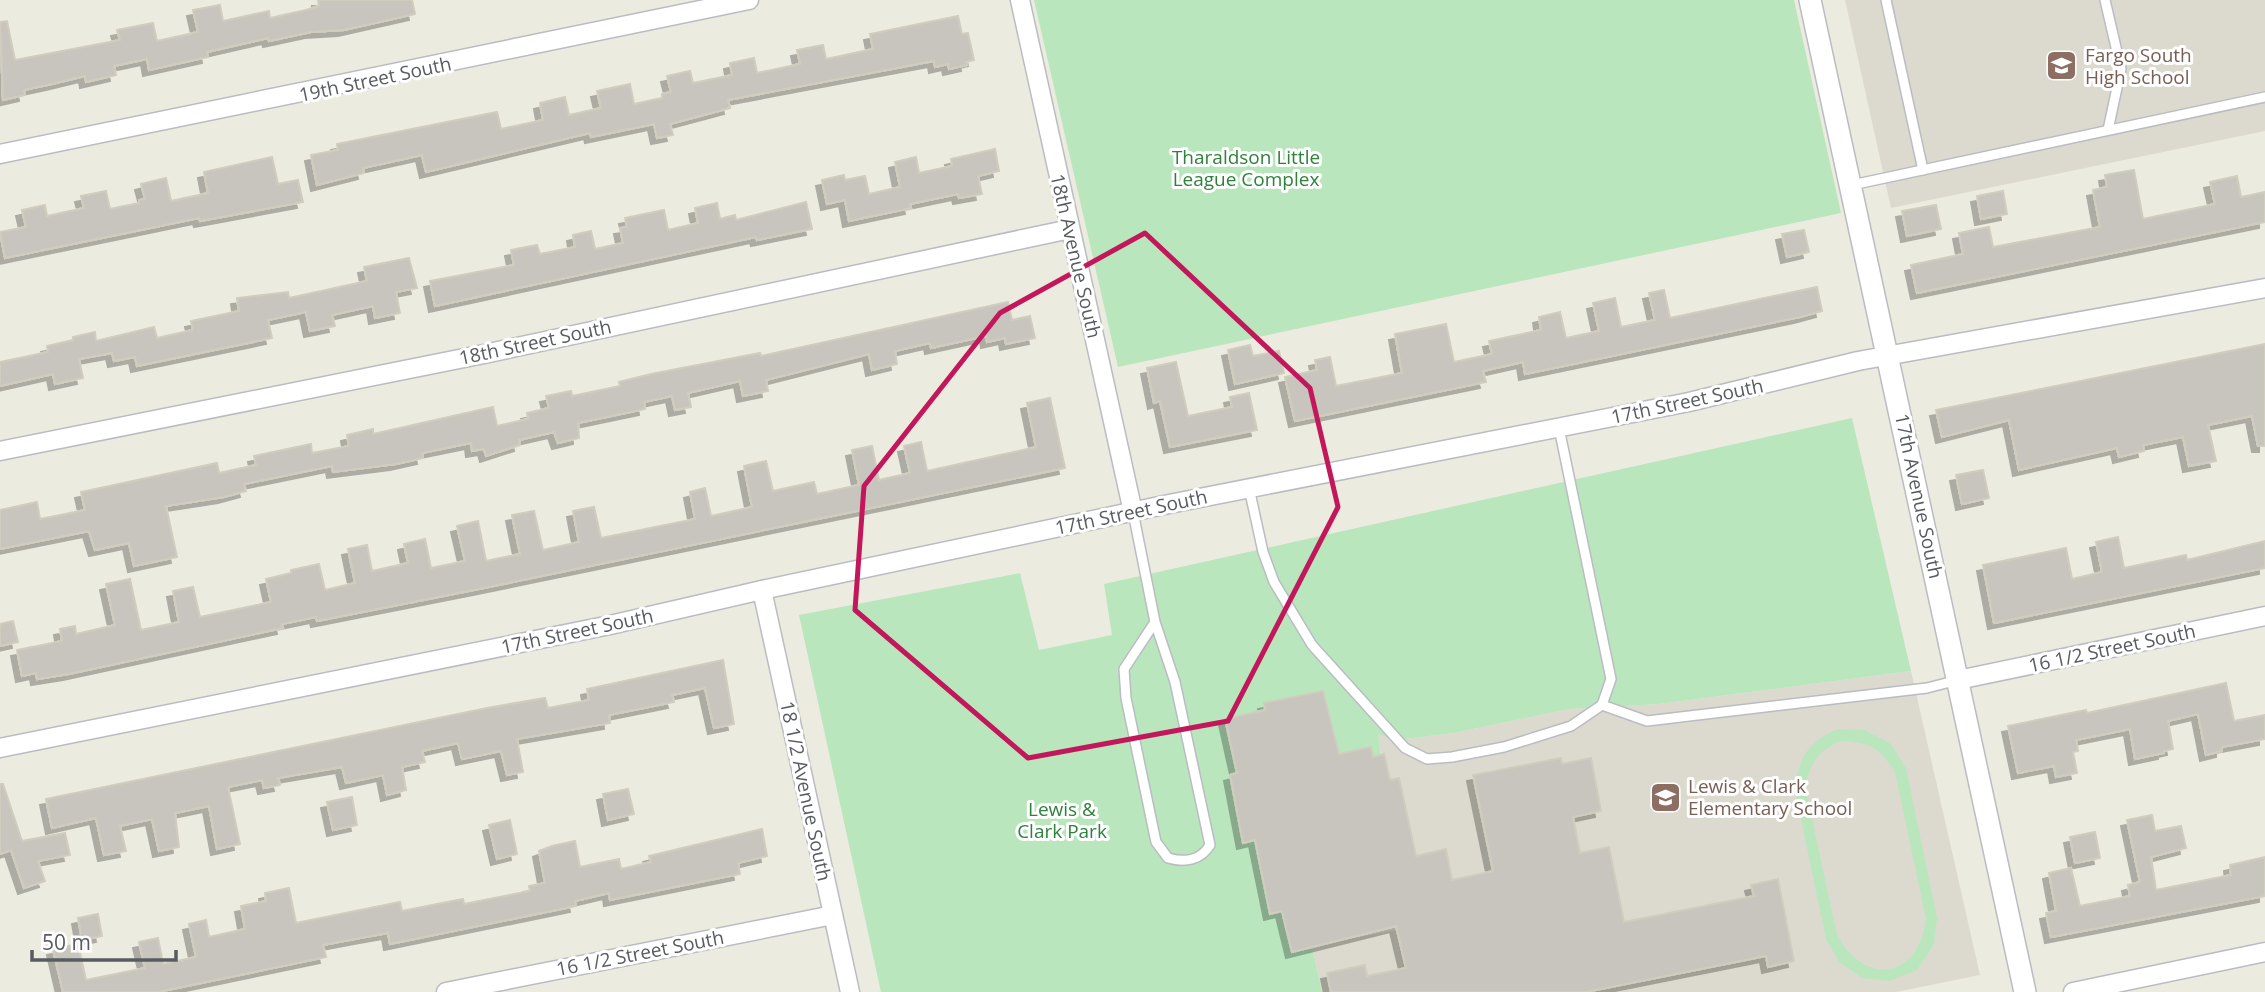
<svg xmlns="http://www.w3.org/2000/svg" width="2265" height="992" viewBox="0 0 2265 992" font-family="'Open Sans',sans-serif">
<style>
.education{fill:#dcdace}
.green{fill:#bae6be;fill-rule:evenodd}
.building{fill:#c7c5bd;stroke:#d1cdbe;stroke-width:2;filter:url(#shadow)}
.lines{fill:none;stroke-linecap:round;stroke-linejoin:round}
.service-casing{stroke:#babcc2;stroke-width:12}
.minor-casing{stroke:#babcc2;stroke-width:21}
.tertiary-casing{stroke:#babcc2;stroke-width:24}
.service{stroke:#fff;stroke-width:9}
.minor{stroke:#fff;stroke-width:18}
.tertiary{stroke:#fff;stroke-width:21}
.marked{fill:none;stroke:#c2185b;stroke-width:5;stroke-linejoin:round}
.labels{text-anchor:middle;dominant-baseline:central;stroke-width:6;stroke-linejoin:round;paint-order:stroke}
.education-label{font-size:19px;fill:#785e54;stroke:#fff;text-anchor:start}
.street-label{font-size:19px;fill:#585c61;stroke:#fff}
.park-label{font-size:19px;fill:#2f823c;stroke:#fff}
</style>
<defs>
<filter id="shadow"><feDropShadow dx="-6" dy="6" stdDeviation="0" flood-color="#0004"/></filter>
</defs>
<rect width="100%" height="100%" fill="#ecebdf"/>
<g class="education">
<polygon points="1845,0 2265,0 2265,131 1891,208"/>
<polygon points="1911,671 1980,975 1896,992 1322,992 1312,946 1417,926 1377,733 1396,740 1454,733 1570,709 1659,704"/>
</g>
<g class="green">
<polygon points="1034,0 1794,0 1841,213 1118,367"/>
<polygon points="1852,418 1911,671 1659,704 1570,709 1454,733 1396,740 1378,734 1381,755 1341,760 1323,691 1265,703 1267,715 1251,713 1225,719 1237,773 1230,775 1243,842 1255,840 1270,913 1286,910 1312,946 1322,992 881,992 799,615 1020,573 1039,650 1112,635 1104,584"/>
<path d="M1838,729L1865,730L1891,744L1906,768L1937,918L1934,944L1917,970L1889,981L1862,978L1839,962L1826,939L1794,786C1802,754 1807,743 1838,729ZM1840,741C1870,742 1879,747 1895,772L1926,919C1918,979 1866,987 1837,935L1805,786C1811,763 1818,751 1840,741Z"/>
</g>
<g class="building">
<polygon points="318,0 412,0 415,14 344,30 311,32 269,41 268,38 207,52 208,57 149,70 147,59 114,66 116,75 86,82 85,76 52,84 24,90 25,95 3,100 0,22 7,21 15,60 120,40 117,30 153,23 157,41 198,32 193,10 220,5 223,21 269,11 270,18 306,10 319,6"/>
<polygon points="958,16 962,34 968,33 974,60 966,62 967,65 949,69 948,64 935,67 934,61 728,100 730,108 670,124 673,135 657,138 654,124 591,137 590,133 426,172 422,155 363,168 364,173 317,185 311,155 338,150 337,144 497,112 501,129 543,120 540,103 565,97 569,115 601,108 597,91 630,84 634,104 662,98 662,94 671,92 667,76 690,71 693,83 732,75 730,63 754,58 757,73 800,64 797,50 823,45 826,59 873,49 870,34"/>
<polygon points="995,149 999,171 978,176 982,194 959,198 958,194 910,204 911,208 849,221 845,200 827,204 822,180 844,175 845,180 865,176 869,194 900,187 895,162 916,157 919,173 952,166 951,159"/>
<polygon points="272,157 278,184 298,180 303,202 200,221 199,218 5,258 0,232 26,227 22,210 45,205 47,216 84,208 81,196 106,191 110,209 139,203 139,200 145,199 141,184 166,178 171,201 208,193 204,172"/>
<polygon points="2134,170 2143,219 2215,204 2210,182 2237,176 2241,197 2265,192 2265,222 1917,293 1911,265 1963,254 1959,233 1989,227 1993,247 2100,227 2093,190 2107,187 2105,175"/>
<polygon points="2003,191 2007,214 1981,219 1977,196"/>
<polygon points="806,202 812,229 757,240 756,237 435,306 430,281 514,265 511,250 537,245 540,254 575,247 573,235 591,231 595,249 623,243 620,228 627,227 625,218 664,210 668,230 698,223 695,208 717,203 720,219 735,215 736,220"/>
<polygon points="1936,205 1941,229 1907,236 1902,211"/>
<polygon points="1804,230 1809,252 1787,257 1782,234"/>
<polygon points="409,258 417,288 396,292 400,313 375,318 373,306 332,315 335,326 310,331 306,312 268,320 272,338 137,366 135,357 114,361 112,353 79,359 83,378 55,384 53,374 0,386 0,362 48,352 47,346 73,340 73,337 95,332 96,341 154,327 157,338 193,330 191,321 239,311 237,298 288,292 289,298 367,281 364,267"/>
<polygon points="1817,287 1822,311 1800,317 1525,374 1523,362 1483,371 1486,382 1295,421 1285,377 1317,370 1315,360 1330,357 1336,386 1402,373 1395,334 1446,324 1454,362 1492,354 1489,341 1541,330 1539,317 1560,312 1566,338 1599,331 1593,303 1615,298 1621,327 1655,320 1649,293 1664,290 1670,318"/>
<polygon points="1008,302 1012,320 1030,316 1035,338 1006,344 1005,338 987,342 986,336 931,348 930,343 895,351 897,364 872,370 869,354 766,380 768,391 743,396 740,381 688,393 691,407 675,410 672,396 644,402 645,409 578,423 579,438 558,443 554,432 519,440 520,445 486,456 484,449 472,451 471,443 422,453 423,458 396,464 333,472 332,466 244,484 246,491 224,497 166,506 177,557 134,566 129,543 95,550 89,531 0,549 0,510 37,502 40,519 85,510 81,492 217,463 219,473 256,465 254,456 311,444 312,453 349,446 347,435 373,429 373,434 493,407 497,426 528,419 527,413 549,408 546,396 571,391 572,396 620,386 619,382 651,374 760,353 761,356"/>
<polygon points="2265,344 2265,446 2258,446 2252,416 2208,425 2216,461 2189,466 2183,437 2143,445 2144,451 2119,457 2117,448 2019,470 2009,420 1942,437 1936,410"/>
<polygon points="1250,345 1253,356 1279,351 1284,373 1235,384 1228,350"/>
<polygon points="1176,362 1188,416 1232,407 1230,397 1249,393 1257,430 1170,447 1160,401 1154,403 1147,368"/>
<polygon points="1050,398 1065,468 479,589 317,621 316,617 282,624 283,628 69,674 37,679 36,673 22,676 17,650 62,641 60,629 75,626 76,634 115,625 106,584 130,579 141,630 179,622 173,591 193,587 200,617 271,602 266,579 291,573 291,570 319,564 325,590 355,583 348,549 367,545 372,571 408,563 404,544 425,539 431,568 465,561 457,526 478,521 486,561 520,554 512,515 534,511 543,550 579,542 573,511 594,507 601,538 695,519 690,492 705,488 711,516 752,507 744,466 766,461 773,491 814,482 817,494 859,485 852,450 872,446 879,480 910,473 904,446 921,442 927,471 1036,447 1027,403"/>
<polygon points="1983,470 1989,498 1962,504 1956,475"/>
<polygon points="2118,537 2124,568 2186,555 2187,560 2265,541 2265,568 1994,623 1983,565 2066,548 2072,579 2102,572 2096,542"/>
<polygon points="13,621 18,642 0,646 0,624"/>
<polygon points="723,660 734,724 714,728 705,688 672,695 674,702 609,715 610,723 517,739 523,772 507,775 501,751 462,759 458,743 422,751 425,762 402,767 406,790 387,795 383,775 346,783 342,767 278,778 280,785 264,788 262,780 228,787 240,844 217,849 209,806 175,813 179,847 159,851 152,819 120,826 126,851 104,855 96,818 52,828 46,799 487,708 545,698 548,708 589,700 587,689"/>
<polygon points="2226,683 2234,721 2265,715 2265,739 2222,747 2222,751 2206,755 2198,714 2168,721 2173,749 2164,751 2164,753 2135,759 2130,729 2076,740 2078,751 2073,752 2077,773 2056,777 2054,766 2018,773 2008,726 2086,710 2087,713"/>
<polygon points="1323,691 1339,754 1371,747 1373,757 1384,754 1390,780 1399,778 1416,856 1446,849 1452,880 1493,871 1473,775 1561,758 1562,764 1591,758 1601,811 1573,817 1580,853 1609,847 1624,922 1754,896 1751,885 1778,879 1794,961 1768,967 1766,956 1586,992 1331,992 1327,973 1365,965 1367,976 1406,968 1396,926 1292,952 1282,911 1270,914 1255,840 1243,843 1230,775 1237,773 1225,719 1265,710 1264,703"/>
<polygon points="0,784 3,784 22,841 65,833 70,855 38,861 45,881 24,888 11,850 0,854"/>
<polygon points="628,789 634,814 608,820 603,794"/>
<polygon points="352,797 357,825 333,830 327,802"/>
<polygon points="2152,815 2155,831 2181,826 2186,848 2151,857 2156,890 2231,875 2230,865 2265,857 2265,896 2051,937 2046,913 2056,911 2049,873 2071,868 2080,906 2130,896 2128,885 2140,882 2127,820"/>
<polygon points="510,820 517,854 497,859 489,825"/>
<polygon points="762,829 767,856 738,863 740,874 610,900 609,893 575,901 576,906 390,944 388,933 360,938 323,945 326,957 158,992 63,992 53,949 78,944 86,980 145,968 139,942 158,938 163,964 196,957 189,924 206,920 209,937 245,929 241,906 266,901 265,893 289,888 296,923 400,902 402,911 463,899 464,904 530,891 529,886 545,883 539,851 552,846 575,841 580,867 619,859 621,869 651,862 649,856"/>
<polygon points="2095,832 2100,858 2075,863 2070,837"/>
<polygon points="98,914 102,936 82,940 78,918"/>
</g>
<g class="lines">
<defs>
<g id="service">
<polyline points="1886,0 1923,170"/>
<polyline points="2105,0 2121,69 2108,130"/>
<polyline points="1852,185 2265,97"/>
<polyline points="1249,488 1263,552 1274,582 1312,645 1405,748 1427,759 1452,757 1504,747 1571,726 1602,705 1611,679 1559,428"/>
<path d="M1133,512L1155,622L1175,682L1210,845C1201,860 1185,863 1168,858L1156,842L1126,698L1124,669L1155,622"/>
<polyline points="1602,705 1647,721 1927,688 1958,680"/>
</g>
<g id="minor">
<polyline points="1020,0 1133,512"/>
<polyline points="0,154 749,0"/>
<polyline points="0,451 484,354 1070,229"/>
<polyline points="762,590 850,992"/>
<polyline points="1958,680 2265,616"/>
<polyline points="0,748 610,625 762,590 1164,505 1689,402 1858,361 2265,288"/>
<polyline points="446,992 833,915"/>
<polyline points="2073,992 2265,952"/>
</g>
<polyline id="tertiary" points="1810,0 2025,992"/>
</defs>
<use href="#service" class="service-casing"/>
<use href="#minor" class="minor-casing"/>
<use href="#tertiary" class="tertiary-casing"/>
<use href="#service" class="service"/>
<use href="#minor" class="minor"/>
<use href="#tertiary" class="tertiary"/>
</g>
<path class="marked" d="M1145,233L1310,388L1338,507L1228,721L1028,758L855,610L864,486L1000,313Z"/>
<defs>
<symbol id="school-square" viewBox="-11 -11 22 22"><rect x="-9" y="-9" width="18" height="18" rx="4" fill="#8d6e63" stroke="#fff"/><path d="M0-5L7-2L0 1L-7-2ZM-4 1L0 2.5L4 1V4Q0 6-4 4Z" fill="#fff"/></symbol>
</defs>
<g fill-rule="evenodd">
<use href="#school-square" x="2044" y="48" width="35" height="35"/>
<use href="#school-square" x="1648" y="780" width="35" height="35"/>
</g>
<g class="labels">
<g class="education-label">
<text x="2085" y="55">Fargo South<tspan x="2085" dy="22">High School</tspan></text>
<text x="1688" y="786">Lewis &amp; Clark<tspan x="1688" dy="22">Elementary School</tspan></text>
</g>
<g class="street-label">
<text transform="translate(375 79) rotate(-12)">19th Street South</text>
<text transform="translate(1076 256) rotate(77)">18th Avenue South</text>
<text transform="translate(535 342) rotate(-12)">18th Street South</text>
<text transform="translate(1687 401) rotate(-12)">17th Street South</text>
<text transform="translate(1919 496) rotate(78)">17th Avenue South</text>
<text transform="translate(1131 512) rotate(-12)">17th Street South</text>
<text transform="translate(577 631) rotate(-12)">17th Street South</text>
<text transform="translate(2112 648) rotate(-12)">16 1/2 Street South</text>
<text transform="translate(806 791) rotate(78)">18 1/2 Avenue South</text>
<text transform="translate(640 953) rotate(-11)">16 1/2 Street South</text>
</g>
<g class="park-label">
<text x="1246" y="157">Tharaldson Little<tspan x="1246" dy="22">League Complex</tspan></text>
<text x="1062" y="809">Lewis &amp;<tspan x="1062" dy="22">Clark Park</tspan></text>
</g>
</g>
<path d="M32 950v10h144v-10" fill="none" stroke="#585c61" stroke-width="3.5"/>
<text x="42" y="950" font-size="21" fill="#585c61" stroke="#ffffff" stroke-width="5" paint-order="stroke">50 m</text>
</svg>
